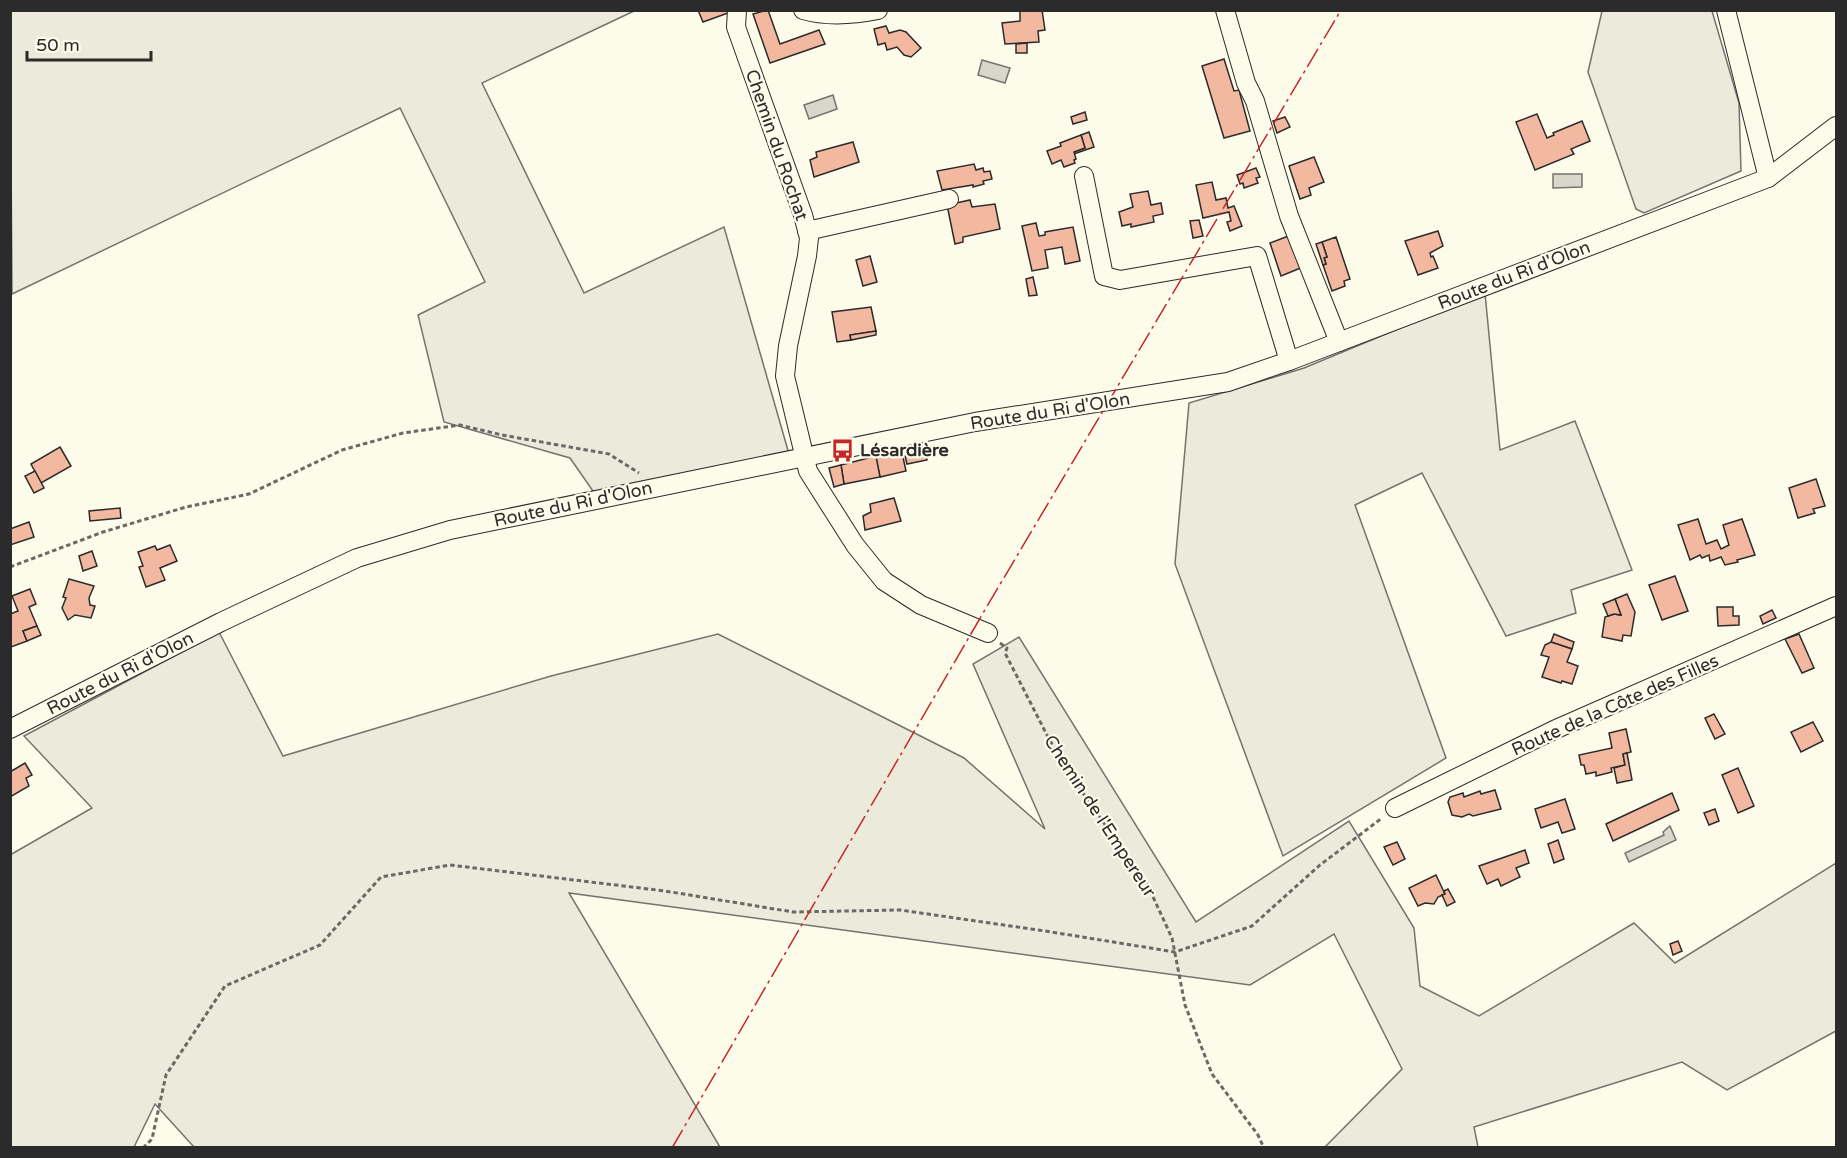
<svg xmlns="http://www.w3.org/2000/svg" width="1847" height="1158" viewBox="0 0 1847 1158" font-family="'Varela Round',sans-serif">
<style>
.green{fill:#ecebdb;stroke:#74746e;stroke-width:1.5}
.water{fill:#d8d7c9;stroke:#74746e;stroke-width:1.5}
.building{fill:#f2b8a0;stroke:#2b2b2b;stroke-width:1.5}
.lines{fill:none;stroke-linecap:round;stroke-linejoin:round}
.minor-casing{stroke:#2b2b2b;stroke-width:20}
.path{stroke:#6a6964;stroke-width:3;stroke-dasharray:4.5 3;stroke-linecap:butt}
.minor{stroke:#fdfbea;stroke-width:18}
.power{stroke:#c62828;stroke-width:1.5;stroke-dasharray:21 4.5 3 4.5;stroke-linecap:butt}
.labels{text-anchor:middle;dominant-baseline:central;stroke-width:4.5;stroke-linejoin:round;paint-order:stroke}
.street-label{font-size:18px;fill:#2b2b2b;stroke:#fdfbea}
.poi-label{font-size:18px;font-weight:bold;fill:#2b2b2b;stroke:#fdfbea;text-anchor:start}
</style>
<rect width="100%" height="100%" fill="#fdfbea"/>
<g class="green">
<polygon points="10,11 634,11 482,83 584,293 724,227 789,454 595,494 570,458 444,422 418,315 485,282 400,108 12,294"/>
<polygon points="1602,11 1712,11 1739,103 1741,171 1644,213 1636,209 1588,72"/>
<polygon points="1485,293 1500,450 1575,421 1632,570 1571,590 1576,613 1506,636 1422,473 1355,505 1446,758 1283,856 1175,564 1189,403 1304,368"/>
<polygon points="219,632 283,756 551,676 718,634 964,758 1045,829 973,664 1019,637 1196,922 1349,821 1414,928 1420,986 1479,1016 1634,923 1675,963 1836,863 1836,1031 1727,1090 1682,1062 1474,1127 1478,1147 1325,1147 1402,1069 1334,934 1250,985 569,893 720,1147 194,1147 155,1104 134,1147 11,1147 10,855 92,808 24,736"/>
</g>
<g class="water">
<polygon points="982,60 1010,68 1005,83 978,75"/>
<polygon points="833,95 837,109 809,119 804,105"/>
<polygon points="1553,174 1582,174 1582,187 1553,188"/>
<polygon points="1670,826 1676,840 1629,862 1625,853 1664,835 1663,832"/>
</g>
<g class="building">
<polygon points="698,10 727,10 728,13 703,22"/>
<polygon points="768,10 780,44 819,30 825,44 770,63 753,14"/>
<polygon points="1020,10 1042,10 1045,30 1038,31 1039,42 1005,44 1002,23 1020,21"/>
<polygon points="886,26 889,33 900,30 906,32 921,48 911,57 904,55 897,47 887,50 885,43 878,45 874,29"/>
<polygon points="1027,43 1027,53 1016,53 1016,44"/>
<polygon points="1224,59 1234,91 1239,90 1250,131 1224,138 1202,66"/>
<polygon points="1085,112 1087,120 1073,124 1071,117"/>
<polygon points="1537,114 1547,138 1554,135 1553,133 1582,121 1590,141 1571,149 1574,154 1535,170 1516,122"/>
<polygon points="1285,117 1290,127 1277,133 1273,121"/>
<polygon points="1089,132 1094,147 1074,154 1074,152 1085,148 1081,135"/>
<polygon points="1081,135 1085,148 1074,152 1076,159 1074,160 1075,163 1064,167 1061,160 1052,164 1047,151 1061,146 1060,143"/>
<polygon points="853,142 859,162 814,177 810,160 817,157 816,152"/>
<polygon points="1314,157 1324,182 1309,188 1311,195 1300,199 1289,166"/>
<polygon points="974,164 976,170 983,168 984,172 990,171 992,179 983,181 984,184 973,187 973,185 942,190 937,171"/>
<polygon points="1256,168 1260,177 1256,178 1258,183 1244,188 1243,183 1240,184 1237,175"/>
<polygon points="1212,182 1216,200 1226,198 1228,208 1234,206 1242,226 1230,231 1227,222 1231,221 1229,212 1203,218 1196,185"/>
<polygon points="1148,191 1151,205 1161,203 1163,214 1153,216 1154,222 1131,227 1131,224 1122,226 1119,212 1133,207 1130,194"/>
<polygon points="970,200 972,207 995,204 1000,229 963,237 963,242 955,244 947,205"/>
<polygon points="1199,220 1203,236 1193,238 1190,221"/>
<polygon points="1036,223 1039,236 1045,235 1045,232 1073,227 1080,261 1065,264 1062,247 1045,250 1048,268 1032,271 1022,226"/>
<polygon points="1438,231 1443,246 1430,253 1431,257 1433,256 1438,268 1418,275 1405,241"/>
<polygon points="1291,235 1303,267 1281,276 1270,243"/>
<polygon points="1336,237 1350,279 1344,281 1345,286 1332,291 1323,265 1326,264 1324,258 1327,257 1322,242"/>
<polygon points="1322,242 1327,257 1324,258 1326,264 1323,265 1316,244"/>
<polygon points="870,256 877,282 863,286 856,260"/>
<polygon points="1033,277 1037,295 1029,296 1026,279"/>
<polygon points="871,307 876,331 850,335 851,340 837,342 832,312"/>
<polygon points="876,331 876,335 851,340 850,335"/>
<polygon points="923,443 927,460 907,464 903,448"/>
<polygon points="60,447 71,466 41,483 31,464"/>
<polygon points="901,448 906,471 880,477 875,454"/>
<polygon points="876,456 880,477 844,484 841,465"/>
<polygon points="841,465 844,484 834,487 829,468"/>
<polygon points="35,471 44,488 34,493 25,476"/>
<polygon points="1816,479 1825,506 1813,509 1815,513 1798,518 1789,488"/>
<polygon points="894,498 901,521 865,530 863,516 871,512 870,504"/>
<polygon points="120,508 121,518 90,521 89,511"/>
<polygon points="1698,519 1706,544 1717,540 1721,549 1729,545 1723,525 1742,519 1755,555 1737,560 1738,562 1725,565 1721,557 1710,561 1709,555 1702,558 1700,555 1690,560 1678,525"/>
<polygon points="29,522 34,537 10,545 10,529"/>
<polygon points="170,545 177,561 160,568 165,580 146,587 139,567 143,566 138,552 155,546 157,550"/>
<polygon points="92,551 97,566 83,571 79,556"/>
<polygon points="1675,576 1688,611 1662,620 1649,585"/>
<polygon points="69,579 94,586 89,598 90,605 95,606 91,618 75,615 68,620 62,608 66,598 63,597"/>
<polygon points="30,589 36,604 29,607 37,626 23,631 27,641 11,647 10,614 18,611 12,596"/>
<polygon points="1627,594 1635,612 1631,636 1623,635 1622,641 1602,637 1605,617 1614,614 1621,615 1615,599"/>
<polygon points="1615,599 1621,615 1614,614 1608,616 1603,604"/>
<polygon points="1717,607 1733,607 1733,616 1739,616 1739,625 1718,626"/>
<polygon points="1772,610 1776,618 1763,624 1760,616"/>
<polygon points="37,626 41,635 27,641 23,631"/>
<polygon points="1554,634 1574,642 1572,649 1551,642"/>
<polygon points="1799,634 1814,668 1802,673 1785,639"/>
<polygon points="1551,642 1572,649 1567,662 1578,666 1572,684 1562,681 1561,683 1542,677 1549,657 1541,655 1545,645"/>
<polygon points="1714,714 1725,734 1715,739 1705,718"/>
<polygon points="1813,722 1823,741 1801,752 1791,732"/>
<polygon points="1626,729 1631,752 1623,754 1625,765 1611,768 1612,772 1596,776 1596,772 1586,774 1584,765 1581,765 1579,755 1612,748 1609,733"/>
<polygon points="1627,753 1632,780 1617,783 1614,768 1625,765 1623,754"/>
<polygon points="25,763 32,775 26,778 29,786 10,797 10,772"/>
<polygon points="1738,768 1754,806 1738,813 1722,775"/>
<polygon points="1495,790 1501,809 1473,816 1469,814 1462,817 1452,815 1448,802 1450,797 1463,793 1464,797 1480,791 1481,794"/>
<polygon points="1672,793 1679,810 1613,841 1606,824"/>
<polygon points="1565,799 1575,829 1562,833 1558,822 1541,828 1535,809"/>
<polygon points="1715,809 1719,821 1709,825 1704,813"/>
<polygon points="1558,840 1564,859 1554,863 1548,844"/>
<polygon points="1397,842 1405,859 1393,865 1384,847"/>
<polygon points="1525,850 1529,863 1516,868 1520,877 1501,886 1498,879 1487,884 1479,866"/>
<polygon points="1436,875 1445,894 1438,897 1434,904 1425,903 1418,906 1409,888"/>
<polygon points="1448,889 1455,902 1447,906 1442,895 1445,894 1444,891"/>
<polygon points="1678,941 1682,951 1673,955 1670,944"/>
</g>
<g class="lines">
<defs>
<g id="minor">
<polyline points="737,10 736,27 803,215 809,238 807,256 788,346 785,376 808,471 855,545 884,581 921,605 988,633"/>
<path d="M803,10C827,17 853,15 878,10"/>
<polyline points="1225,10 1246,83 1255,101 1289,216 1339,342"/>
<polyline points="1726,10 1768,178"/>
<polyline points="1084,176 1104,276 1120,280 1257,256 1289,361"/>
<polyline points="807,231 949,199"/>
<polyline points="10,729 221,622 357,558 450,530 975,422 1228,382 1289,361 1768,178 1836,126"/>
<polyline points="1395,808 1554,730 1836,606"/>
</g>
</defs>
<use href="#minor" class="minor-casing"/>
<g class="path">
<polyline points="10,11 12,10"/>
<polyline points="10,567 103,532 186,507 249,494 342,450 403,433 460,425 502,435 609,454 639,473"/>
<polyline points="1000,643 1007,648 1005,653 1049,739 1069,773 1148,886 1172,938 1185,1005 1212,1074 1258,1135 1264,1148"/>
<polyline points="143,1148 152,1139 166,1075 225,986 320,945 381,877 450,865 665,891 793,912 900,910 1045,931 1175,952 1252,926 1320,865 1382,818"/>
</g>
<use href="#minor" class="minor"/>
<polyline class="power" points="672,1148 986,608 1341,10"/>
</g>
<defs>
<symbol id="bus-bare" viewBox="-9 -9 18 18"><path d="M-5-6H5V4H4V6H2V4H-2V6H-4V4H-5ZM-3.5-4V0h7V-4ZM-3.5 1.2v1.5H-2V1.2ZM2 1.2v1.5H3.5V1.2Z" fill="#c62828" stroke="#fdfbea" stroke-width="2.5" paint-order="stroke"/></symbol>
</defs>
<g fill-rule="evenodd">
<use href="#bus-bare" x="826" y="434" width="33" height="33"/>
</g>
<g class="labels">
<g class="street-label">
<text transform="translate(777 145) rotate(71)">Chemin du Rochat</text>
<text transform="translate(1514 275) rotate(-21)">Route du Ri d'Olon</text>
<text transform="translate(1050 411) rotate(-9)">Route du Ri d'Olon</text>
<text transform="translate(573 504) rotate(-12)">Route du Ri d'Olon</text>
<text transform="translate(120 673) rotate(-27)">Route du Ri d'Olon</text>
<text transform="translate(1615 705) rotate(-24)">Route de la Côte des Filles</text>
<text transform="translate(1100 816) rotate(57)">Chemin de l'Empereur</text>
</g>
<g class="poi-label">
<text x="860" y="450">Lésardière</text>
</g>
</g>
<rect width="1847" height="1158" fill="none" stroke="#2b2b2b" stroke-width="24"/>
<path d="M27 51v9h124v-9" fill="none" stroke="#2b2b2b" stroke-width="3"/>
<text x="36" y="51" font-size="18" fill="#2b2b2b" stroke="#fdfbea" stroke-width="4.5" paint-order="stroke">50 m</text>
</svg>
